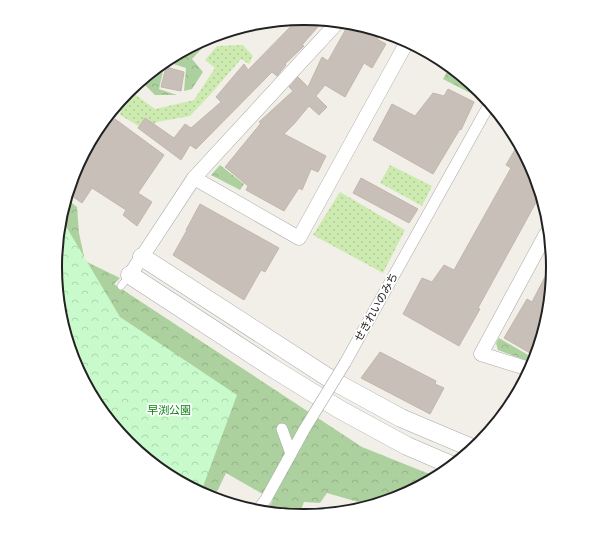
<svg xmlns="http://www.w3.org/2000/svg" width="608" height="534" viewBox="0 0 608 534" font-family="'PT Sans Narrow','Noto Sans JP',sans-serif">
<style>
.grass{fill:url(#grass-dots)}
.forest{fill:url(#forest-crowns)}
.park{fill:url(#park-crowns)}
.building{fill:#c7bfb8;stroke:#c4b6ab}
.lines{fill:none;stroke-linecap:round;stroke-linejoin:round}
.service-casing{stroke:#a9a9a9;stroke-width:8}
.pedestrian-casing{stroke:#a9a9a9;stroke-width:12}
.minor-casing{stroke:#a9a9a9;stroke-width:15}
.tertiary-casing{stroke:#a9a9a9;stroke-width:19}
.service{stroke:#fff;stroke-width:7}
.pedestrian{stroke:#fff;stroke-width:11}
.minor{stroke:#fff;stroke-width:14}
.tertiary{stroke:#fff;stroke-width:18}
.pedestrian-bridge-casing{stroke:#a9a9a9;stroke-width:12;stroke-linecap:butt}
.pedestrian-bridge{stroke:#fff;stroke-width:11}
.labels{text-anchor:middle;dominant-baseline:central;stroke-width:3.5;stroke-linejoin:round;paint-order:stroke}
.street-label{font-size:11px;fill:#222;stroke:#fff}
.park-label{font-size:11px;fill:#0c8416;stroke:#fff}
.rim{fill:none;stroke:#222;stroke-width:2}
</style>
<defs>
<pattern id="grass-dots" width="8" height="8" patternUnits="userSpaceOnUse"><rect width="8" height="8" fill="#cdebb0"/><path d="M2 2h.1M6 6h.1" fill="none" stroke="#b0c997" stroke-width="1.8" stroke-linecap="round"/></pattern>
<pattern id="forest-crowns" width="20" height="18" patternUnits="userSpaceOnUse"><rect width="20" height="18" fill="#add19e"/><path d="M2 6a3 3 0 1 1 6 0M12 15a3 3 0 1 1 6 0" fill="none" stroke="#95b388"/></pattern>
<pattern id="park-crowns" width="20" height="18" patternUnits="userSpaceOnUse"><rect width="20" height="18" fill="#c8facc"/><path d="M2 6a3 3 0 1 1 6 0M12 15a3 3 0 1 1 6 0" fill="none" stroke="#acd6af"/></pattern>
</defs>
<rect width="100%" height="100%" fill="#f2efe9"/>
<g class="grass">
<polygon points="243,45 253,56 249,64 241,59 209,96 190,116 157,122 147,131 120,115 121,102 129,90 155,109 194,100 215,68 205,60 217,46"/>
<polygon points="390,165 432,186 422,206 380,183"/>
<polygon points="340,192 405,230 383,273 313,235"/>
</g>
<g class="forest">
<polygon points="229,33 212,38 192,59 203,72 192,89 184,91 186,68 170,63 209,37"/>
<polygon points="164,67 159,89 177,95 155,95 142,82"/>
<polygon points="448,70 480,91 481,92 478,97 443,79"/>
<polygon points="220,165 244,184 240,190 211,175"/>
<polygon points="68,200 77,207 79,233 85,261 120,278 114,284 362,447 432,475 399,497 365,504 327,493 320,503 304,502 299,515 268,509 273,500 226,473 214,498 209,497 128,443 74,362 55,267"/>
<polygon points="499,338 535,359 533,363 498,350 496,343"/>
</g>
<polygon class="park" points="64,223 120,317 237,395 201,492 128,443 74,362 55,267"/>
<g class="building">
<polygon points="304,18 322,22 302,45 304,46 285,64 286,65 277,76 272,72 196,149 190,145 181,160 138,128 145,118 174,138 185,124 191,128 221,102 216,97 244,64 248,70 298,19"/>
<polygon points="347,27 380,33 377,39 386,44 372,68 364,63 345,97 325,85 316,96 327,107 319,115 309,106 294,124 284,134 326,156 318,172 311,169 302,190 299,188 284,211 246,190 248,186 225,167 261,123 259,122 293,91 289,87 298,77 308,87 322,57 328,61"/>
<polygon points="166,67 184,72 181,91 161,87"/>
<polygon points="448,89 474,102 461,130 460,129 433,174 373,140 392,104 415,116 433,93 444,96"/>
<polygon points="115,119 164,155 138,193 152,202 137,226 123,215 126,210 92,188 82,203 69,194 74,172 101,132 103,133"/>
<polygon points="517,146 534,172 539,197 478,308 480,309 459,346 403,314 422,278 432,282 444,265 454,270 511,168 506,165"/>
<polygon points="361,178 418,209 409,223 353,193"/>
<polygon points="200,204 279,248 265,272 261,270 244,300 173,255 187,230 186,230"/>
<polygon points="548,271 552,272 535,356 504,338 527,299 532,302"/>
<polygon points="380,352 436,381 435,384 444,388 430,414 361,378"/>
</g>
<g class="lines">
<defs>
<polyline id="service" points="121,286 130,275"/>
<g id="pedestrian">
<polyline points="345,363 489,105"/>
<polyline points="282,429 291,454"/>
<polyline points="260,507 266,499 304,430"/>
</g>
<g id="minor">
<polyline points="194,178 299,238 407,42"/>
<polyline points="130,275 194,178 336,24"/>
<polyline points="529,369 481,354 546,234"/>
</g>
<g id="tertiary">
<polyline points="142,257 335,382 401,418 472,448"/>
<polyline points="130,275 271,367 339,409 407,446 449,464"/>
</g>
</defs>
<use href="#service" class="service-casing"/>
<use href="#pedestrian" class="pedestrian-casing"/>
<use href="#minor" class="minor-casing"/>
<use href="#tertiary" class="tertiary-casing"/>
<use href="#service" class="service"/>
<use href="#pedestrian" class="pedestrian"/>
<use href="#minor" class="minor"/>
<use href="#tertiary" class="tertiary"/>
<defs>
<polyline id="pedestrian-bridge" points="304,430 345,363"/>
</defs>
<use href="#pedestrian-bridge" class="pedestrian-bridge-casing"/>
<use href="#pedestrian-bridge" class="pedestrian-bridge"/>
</g>
<g class="labels">
<g class="street-label">
<text transform="translate(376 307) rotate(-61)">せきれいのみち</text>
</g>
<g class="park-label">
<text x="169" y="410">早渕公園</text>
</g>
</g>
<path d="M0 0H608V534H0ZM62 267a242 242 0 1 1 484 0a242 242 0 1 1-484 0Z" fill="#fff" fill-rule="evenodd"/>
<path class="rim" d="M62 267a242 242 0 1 1 484 0a242 242 0 1 1-484 0Z"/>
</svg>
